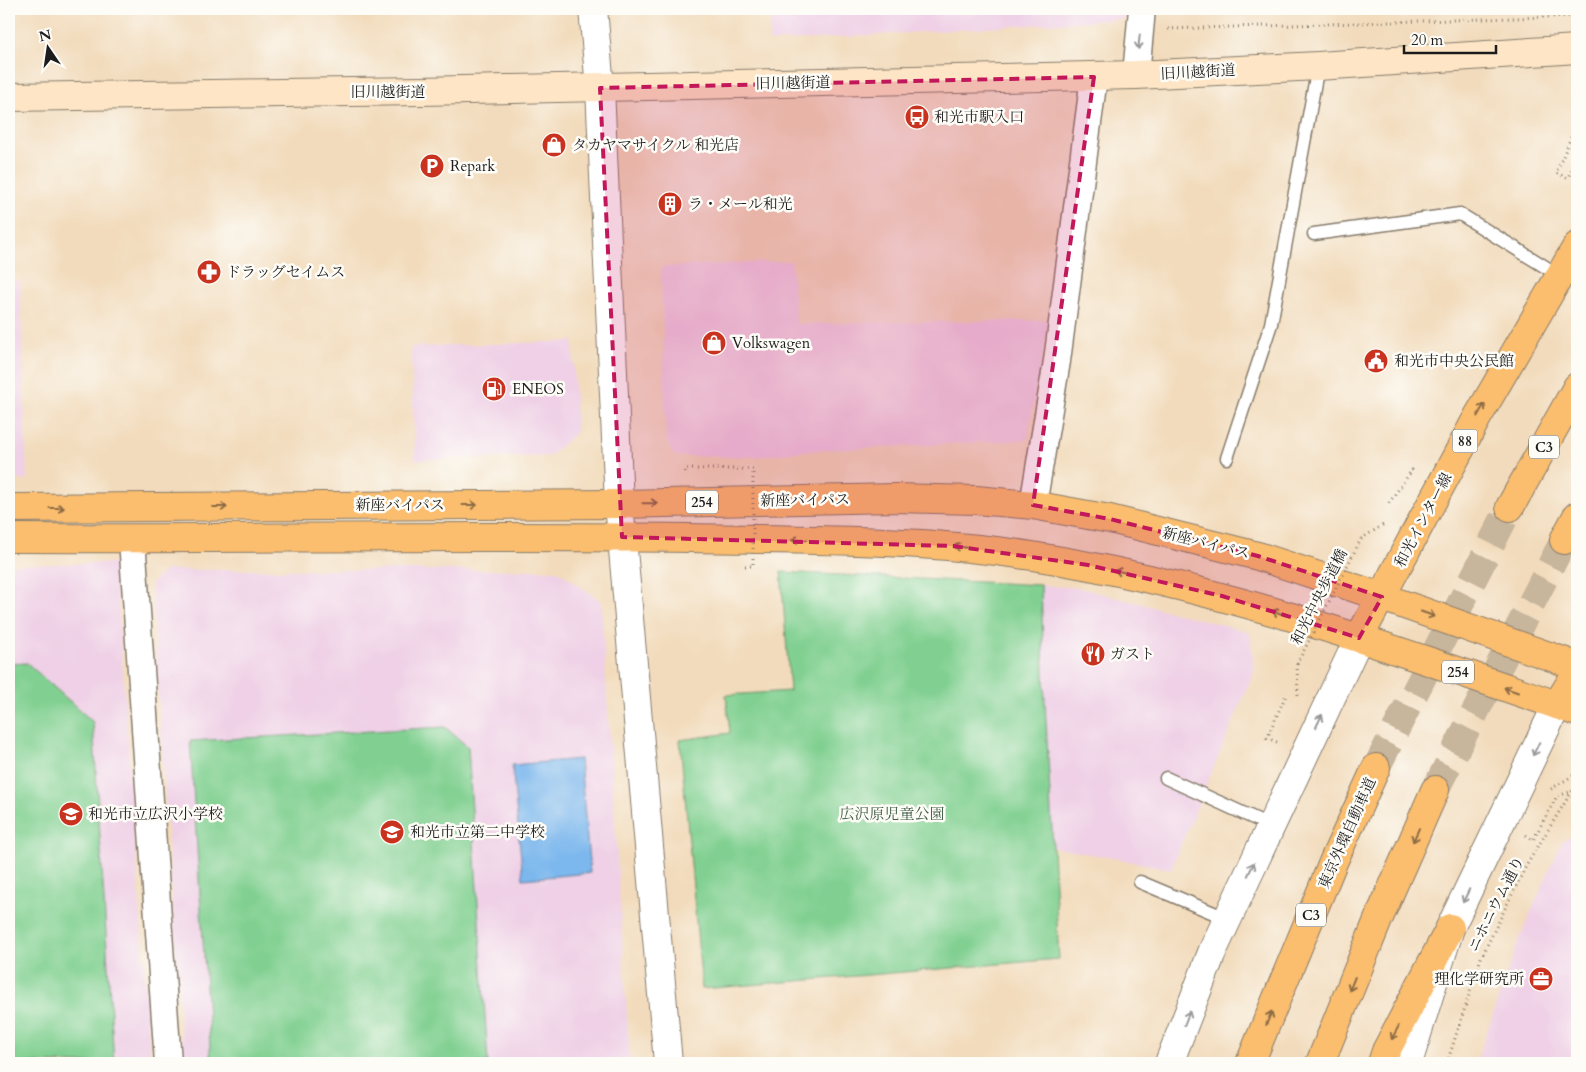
<svg xmlns="http://www.w3.org/2000/svg" width="1586" height="1072" viewBox="0 0 1586 1072" font-family="Cardo,'Noto Serif JP',serif">
<style>
.built{fill:#efd0e6}
.green{fill:#81d091;stroke:#4e7656}
.water{fill:#7cb7ed;stroke:#4c6a84}
.lines{fill:none;stroke-linecap:round;stroke-linejoin:round}
.motorway-tunnel{stroke:#c7b59c;stroke-width:28;stroke-dasharray:28 14;stroke-linecap:butt}
.service-casing{stroke:#877c6c;stroke-width:15}
.minor-casing{stroke:#877c6c;stroke-width:29}
.tertiary-casing{stroke:#877c6c;stroke-width:30}
.secondary-casing{stroke:#877c6c;stroke-width:30}
.primary-casing{stroke:#877c6c;stroke-width:30}
.trunk-casing{stroke:#877c6c;stroke-width:30}
.motorway-casing{stroke:#877c6c;stroke-width:30}
.path{stroke:#877c6c;stroke-width:3;stroke-dasharray:1 4;stroke-linecap:butt}
.service{stroke:#fff;stroke-width:12}
.minor{stroke:#fff;stroke-width:26}
.tertiary{stroke:#fff;stroke-width:28}
.secondary{stroke:#fde5c5;stroke-width:28}
.primary{stroke:#fbbd6e;stroke-width:28}
.trunk{stroke:#fbbd6e;stroke-width:28}
.motorway{stroke:#fbbd6e;stroke-width:28}
.path-bridge{stroke:#877c6c;stroke-width:3;stroke-dasharray:1 4;stroke-linecap:butt}
.oneway{stroke:#999}
.oneway2{stroke:#8c6c45}
.marked{fill:#c2185b;fill-opacity:0.2;stroke:#c2185b;stroke-width:4;stroke-dasharray:10 6;stroke-linejoin:round}
.labels{text-anchor:middle;dominant-baseline:central;stroke-width:5;stroke-linejoin:round;paint-order:stroke}
.shield{fill:#fdfcf7;stroke:#605f5e;stroke-width:1}
.shield-label{font-size:14px;font-weight:bold;fill:#1c1c1c}
.street-label{font-size:15px;fill:#1c1c1c;stroke:#fdfcf7}
.poi-label{font-size:15px;fill:#1c1c1c;stroke:#fdfcf7;text-anchor:start}
.park-label{font-size:15px;fill:#3f5b45;stroke:#fdfcf7}
</style>
<rect width="100%" height="100%" fill="#fdfcf7"/>
<filter id="ink" filterUnits="userSpaceOnUse"><feTurbulence type="fractalNoise" baseFrequency=".02" numOctaves="2"/><feDisplacementMap in="SourceGraphic" scale="10" xChannelSelector="R" yChannelSelector="G"/><feConvolveMatrix kernelMatrix="1 2 1 2 8 2 1 2 1" color-interpolation-filters="sRGB"/></filter>
<filter id="wash" filterUnits="userSpaceOnUse"><feTurbulence type="fractalNoise" baseFrequency=".0096" numOctaves="4" result="noise"/><feDisplacementMap in="SourceGraphic" scale="20" xChannelSelector="R" yChannelSelector="G"/><feGaussianBlur stdDeviation="1.12" result="paint"/><feColorMatrix in="noise" values="0 0 0 0 0 0 0 0 0 0 0 0 0 0 0 0 0 1.4 0 .05"/><feComposite in="paint" operator="in"/></filter>
<g filter="url(#wash)">
<rect width="100%" height="100%" fill="#f2dbbc"/>
<g class="built">
<polygon points="771,9 1137,9 1137,18 769,42"/>
<polygon points="791,261 796,324 1049,320 1027,440 804,451 757,457 674,456 666,439 661,267"/>
<polygon points="9,281 20,281 27,480 9,480"/>
<polygon points="573,341 576,432 550,456 415,460 411,347"/>
<polygon points="115,563 151,1063 9,1063 9,565"/>
<polygon points="165,570 557,570 601,601 630,1063 183,1063 151,584"/>
<polygon points="1041,585 1079,588 1250,632 1254,672 1171,869 1053,847 1045,703"/>
<polygon points="1577,833 1577,1063 1476,1063 1520,937 1562,841"/>
</g>
<g class="green">
<polygon points="781,572 1041,585 1045,703 1059,959 702,989 680,740 730,733 726,695 790,691"/>
<polygon points="27,663 93,722 114,1063 9,1063 9,664"/>
<polygon points="445,727 468,747 488,1063 211,1063 190,741"/>
</g>
<polygon class="water" points="580,759 590,873 523,879 512,765"/>
</g>
<g filter="url(#ink)">
<g class="lines">
<g class="motorway-tunnel">
<polyline points="1376,768 1510,507"/>
<polyline points="1435,790 1564,540"/>
</g>
<defs>
<g id="service">
<polyline points="1314,234 1460,214 1560,276"/>
<polyline points="1227,458 1271,324 1318,66"/>
<polyline points="1166,778 1271,826"/>
<polyline points="1140,882 1228,919"/>
</g>
<g id="minor">
<polyline points="1136,75 1142,9"/>
<polyline points="1033,505 1057,361 1094,77"/>
<polyline points="132,539 168,1063"/>
</g>
<g id="tertiary">
<polyline points="593,9 600,88 619,504 668,1063"/>
<polyline points="1169,1063 1213,950 1359,638"/>
<polyline points="1408,1063 1450,928 1557,705"/>
</g>
<polyline id="secondary" points="9,97 421,91 1136,75 1318,66 1577,49"/>
<g id="primary">
<polyline points="1359,638 1477,418 1577,246"/>
<polyline points="1557,705 1577,672"/>
</g>
<g id="trunk">
<polyline points="9,508 619,504 895,498 976,500 1033,505 1110,519 1258,556 1382,597 1577,666"/>
<path d="M9,538C235,539 462,535 689,538C803,540 919,538 1032,556C1219,585 1399,651 1577,712"/>
</g>
<g id="motorway">
<polyline points="1510,507 1577,387"/>
<polyline points="1564,540 1577,516"/>
<polyline points="1250,1063 1334,860 1376,768"/>
<polyline points="1320,1063 1378,920 1435,790"/>
<polyline points="1382,1063 1386,1051 1450,928"/>
</g>
</defs>
<use href="#service" class="service-casing"/>
<use href="#minor" class="minor-casing"/>
<use href="#tertiary" class="tertiary-casing"/>
<use href="#secondary" class="secondary-casing"/>
<use href="#primary" class="primary-casing"/>
<use href="#trunk" class="trunk-casing"/>
<use href="#motorway" class="motorway-casing"/>
<g class="path">
<polyline points="1168,29 1577,16"/>
<polyline points="1577,123 1556,173 1568,178 1577,156"/>
<polyline points="685,472 685,469 746,469"/>
<polyline points="1389,503 1412,470 1414,472"/>
<polyline points="1361,539 1386,523"/>
<polyline points="1297,664 1298,695"/>
<polyline points="1277,742 1267,738 1286,695"/>
<polyline points="1551,789 1577,773"/>
<polyline points="1573,791 1577,800"/>
<polyline points="1526,835 1533,840 1557,796 1577,790"/>
<polyline points="1447,1063 1481,958 1526,866 1572,791"/>
</g>
<use href="#service" class="service"/>
<use href="#minor" class="minor"/>
<use href="#tertiary" class="tertiary"/>
<use href="#secondary" class="secondary"/>
<use href="#primary" class="primary"/>
<use href="#trunk" class="trunk"/>
<use href="#motorway" class="motorway"/>
<g class="path-bridge">
<polyline points="745,566 753,566 753,469 746,469"/>
<polyline points="1297,664 1361,539"/>
</g>
</g>
<defs><path id="oneway-shaft" d="M-6 0H5M1.5-3L5.5 0L1.5 3" fill="none" stroke-width="1.6" stroke-linecap="round" stroke-linejoin="round" transform="scale(1.25)"/></defs>
<g class="oneway">
<use href="#oneway-shaft" transform="translate(1139 42) rotate(96)"/>
<use href="#oneway-shaft" transform="translate(1319 721) rotate(-65)"/>
<use href="#oneway-shaft" transform="translate(1536 749) rotate(116)"/>
<use href="#oneway-shaft" transform="translate(1251 869) rotate(-65)"/>
<use href="#oneway-shaft" transform="translate(1466 896) rotate(116)"/>
<use href="#oneway-shaft" transform="translate(1187 1018) rotate(-69)"/>
</g>
<g class="oneway2">
<use href="#oneway-shaft" transform="translate(1481 410) rotate(-60)"/>
<use href="#oneway-shaft" transform="translate(650 503) rotate(-1)"/>
<use href="#oneway-shaft" transform="translate(470 505)"/>
<use href="#oneway-shaft" transform="translate(220 507)"/>
<use href="#oneway-shaft" transform="translate(57 508)"/>
<use href="#oneway-shaft" transform="translate(799 540) rotate(-179)"/>
<use href="#oneway-shaft" transform="translate(961 547) rotate(-173)"/>
<use href="#oneway-shaft" transform="translate(1122 572) rotate(-167)"/>
<use href="#oneway-shaft" transform="translate(1279 613) rotate(-163)"/>
<use href="#oneway-shaft" transform="translate(1428 614) rotate(19)"/>
<use href="#oneway-shaft" transform="translate(1511 690) rotate(-161)"/>
<use href="#oneway-shaft" transform="translate(1416 835) rotate(114)"/>
<use href="#oneway-shaft" transform="translate(1352 984) rotate(112)"/>
<use href="#oneway-shaft" transform="translate(1269 1018) rotate(-68)"/>
<use href="#oneway-shaft" transform="translate(1395 1033) rotate(118)"/>
</g>
</g>
<path class="marked" d="M1094,77L1033,505L1110,519L1258,556L1382,597L1359,638L1222,596L1088,565L953,546L622,537L600,88Z"/>
<defs>
<symbol id="bus-disc" viewBox="-11 -11 22 22"><circle r="9.5" fill="#c8321e" stroke="#fdfcf7"/><path d="M-5-6H5V4H4V6H2V4H-2V6H-4V4H-5ZM-3.5-4V0h7V-4ZM-3.5 1.2v1.5H-2V1.2ZM2 1.2v1.5H3.5V1.2Z" fill="#fff"/></symbol>
<symbol id="shop-disc" viewBox="-11 -11 22 22"><circle r="9.5" fill="#c8321e" stroke="#fdfcf7"/><path d="M-5-2.5h2.3a2.7 3.5 0 0 1 5.4 0H5L5.5 6h-11ZM-1.5-2.5h3a1.5 2.3 0 0 0-3 0Z" fill="#fff"/></symbol>
<symbol id="parking-disc" viewBox="-11 -11 22 22"><circle r="9.5" fill="#c8321e" stroke="#fdfcf7"/><path d="M-3.5-5.5H1a3.5 3.5 0 0 1 0 7H-1V5.5H-3.5ZM-1-3.4V-.6H.8a1.4 1.4 0 0 0 0-2.8Z" fill="#fff"/></symbol>
<symbol id="building-disc" viewBox="-11 -11 22 22"><circle r="9.5" fill="#c8321e" stroke="#fdfcf7"/><path d="M-4-6H4V6H1V3H-1V6H-4ZM-2.5-4.3h1.7v1.8h-1.7ZM.8-4.3h1.7v1.8H.8ZM-2.5-1h1.7V.8h-1.7ZM.8-1h1.7V.8H.8Z" fill="#fff"/></symbol>
<symbol id="pharmacy-disc" viewBox="-11 -11 22 22"><circle r="9.5" fill="#c8321e" stroke="#fdfcf7"/><path d="M-2-6h4v4h4v4h-4v4h-4v-4h-4v-4h4Z" fill="#fff"/></symbol>
<symbol id="civic-disc" viewBox="-11 -11 22 22"><circle r="9.5" fill="#c8321e" stroke="#fdfcf7"/><path d="M-.6-6.5H3V-4.5H.6V-3L4-1V1h2V6H-6V1h2V-1L-.6-3ZM-1.2 2.5V6h2.4V2.5Z" fill="#fff"/></symbol>
<symbol id="fuel-disc" viewBox="-11 -11 22 22"><circle r="9.5" fill="#c8321e" stroke="#fdfcf7"/><path d="M-5.5-6h7V0h2V4h1.3V-2.5L3-4.5l.8-.8L6-3V5H2.5V1h-1V6h-7ZM-4.2-4.7v3.2H.2V-4.7Z" fill="#fff"/></symbol>
<symbol id="restaurant-disc" viewBox="-11 -11 22 22"><circle r="9.5" fill="#c8321e" stroke="#fdfcf7"/><path d="M-5-6h1v4h1v-4h1v4h1v-4h1v5L-1.5 .5V6h-2V.5L-5-1ZM5-6V6H3V1.5H1.5Q1.5-4 5-6Z" fill="#fff"/></symbol>
<symbol id="school-disc" viewBox="-11 -11 22 22"><circle r="9.5" fill="#c8321e" stroke="#fdfcf7"/><path d="M0-5L7-2L0 1L-7-2ZM-4 1L0 2.5L4 1V4Q0 6-4 4Z" fill="#fff"/></symbol>
<symbol id="office-disc" viewBox="-11 -11 22 22"><circle r="9.5" fill="#c8321e" stroke="#fdfcf7"/><path d="M-6-3h4V-5.5h4V-3h4V5H-6ZM-1-4.5V-3h2v-1.5ZM-6 0V1H6V0Z" fill="#fff"/></symbol>
</defs>
<g fill-rule="evenodd">
<use href="#bus-disc" x="903" y="103" width="28" height="28"/>
<use href="#shop-disc" x="540" y="131" width="28" height="28"/>
<use href="#parking-disc" x="418" y="152" width="28" height="28"/>
<use href="#building-disc" x="656" y="190" width="28" height="28"/>
<use href="#pharmacy-disc" x="195" y="258" width="28" height="28"/>
<use href="#shop-disc" x="700" y="329" width="28" height="28"/>
<use href="#civic-disc" x="1362" y="347" width="28" height="28"/>
<use href="#fuel-disc" x="480" y="375" width="28" height="28"/>
<use href="#restaurant-disc" x="1079" y="640" width="28" height="28"/>
<use href="#school-disc" x="57" y="800" width="28" height="28"/>
<use href="#school-disc" x="378" y="818" width="28" height="28"/>
<use href="#office-disc" x="1527" y="965" width="28" height="28"/>
</g>
<g class="labels">
<g class="shield">
<rect x="1452.5" y="429.5" width="25" height="23" rx="4"/>
<rect x="1529" y="435.5" width="30" height="23" rx="4"/>
<rect x="686" y="490.5" width="32" height="23" rx="4"/>
<rect x="1442" y="660.5" width="32" height="23" rx="4"/>
<rect x="1296" y="903.5" width="30" height="23" rx="4"/>
</g>
<g class="shield-label">
<text x="1465" y="441">88</text>
<text x="1544" y="447">C3</text>
<text x="702" y="502">254</text>
<text x="1458" y="672">254</text>
<text x="1311" y="915">C3</text>
</g>
<g class="street-label">
<text transform="translate(1198 72) rotate(-3)">旧川越街道</text>
<text transform="translate(793 83) rotate(-1)">旧川越街道</text>
<text x="388" y="92">旧川越街道</text>
<text transform="translate(805 500) rotate(-1)">新座バイパス</text>
<text x="400" y="505">新座バイパス</text>
<text transform="translate(1423 520) rotate(-62)">和光インター線</text>
<text transform="translate(1206 543) rotate(14)">新座バイパス</text>
<text transform="translate(1319 597) rotate(-63)">和光中央歩道橋</text>
<text transform="translate(1347 833) rotate(-66)">東京外環自動車道</text>
<text transform="translate(1496 904) rotate(-63)">ニホニウム通り</text>
</g>
<g class="poi-label">
<text x="934" y="117">和光市駅入口</text>
<text x="572" y="145">タカヤマサイクル 和光店</text>
<text x="450" y="166">Repark</text>
<text x="688" y="204">ラ・メール和光</text>
<text x="226" y="272">ドラッグセイムス</text>
<text x="732" y="343">Volkswagen</text>
<text x="1394" y="361">和光市中央公民館</text>
<text x="512" y="389">ENEOS</text>
<text x="1110" y="654">ガスト</text>
<text x="88" y="814">和光市立広沢小学校</text>
<text x="410" y="832">和光市立第二中学校</text>
<text x="1524" y="979" text-anchor="end">理化学研究所</text>
</g>
<g class="park-label">
<text x="892" y="814">広沢原児童公園</text>
</g>
</g>
<rect width="1586" height="1072" fill="none" stroke="#fdfcf7" stroke-width="30"/>
<g transform="translate(48 48) rotate(347)" stroke="#fdfcf7" stroke-width="4" paint-order="stroke">
<path d="M0-4L9 19L0 12L-9 19Z" fill="#1c1c1c"/>
<text y="-8" font-size="14" font-weight="bold" text-anchor="middle" fill="#1c1c1c">N</text>
</g>
<path d="M1404 45v8h92v-8" fill="none" stroke="#1c1c1c" stroke-width="2.5"/>
<text x="1411" y="45" font-size="15" fill="#1c1c1c" stroke="#fdfcf7" stroke-width="4" paint-order="stroke">20 m</text>
</svg>
